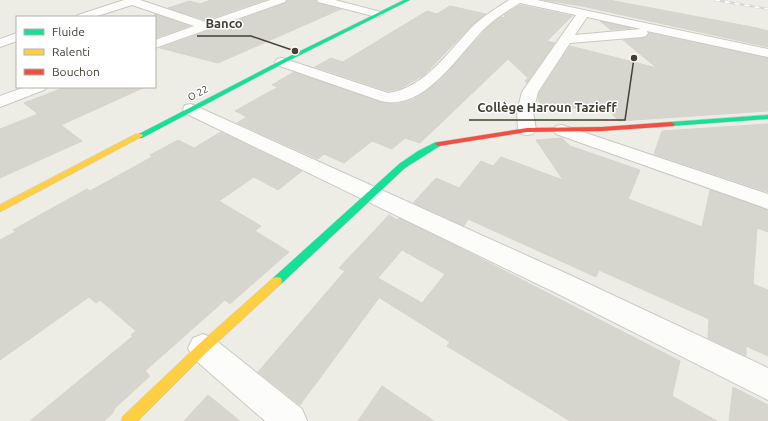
<svg xmlns="http://www.w3.org/2000/svg" width="768" height="421" viewBox="0 0 768 421" font-family="Ubuntu,sans-serif">
<style>
.building{fill:#d7d6ce;stroke:#d6d4cb;fill-rule:evenodd}
.lines{fill:none;stroke-linecap:round;stroke-linejoin:round}
.street-casing{stroke:#cac9c1;stroke-width:2}
.fast-casing{stroke:#ceccbc;stroke-width:1}
.slow-casing{stroke:#ceccbc;stroke-width:1}
.jam-casing{stroke:#ceccbc;stroke-width:1}
.street{fill:#fcfcfb;fill-rule:evenodd}
.fast{fill:#16e098;fill-rule:evenodd}
.slow{fill:#ffcf43;fill-rule:evenodd}
.jam{fill:#f24e42;fill-rule:evenodd}
.rail-casing{stroke:#d8d8d7;stroke-width:2.5}
.rail{stroke:#fff;stroke-width:1.5;stroke-dasharray:5;stroke-linecap:butt}
.labels{text-anchor:middle;dominant-baseline:central;stroke-width:3;stroke-linejoin:round;paint-order:stroke}
.far-street-label{font-size:10px;fill:#443f32;stroke:#fff}
.leader{fill:none;stroke:#443f32;stroke-width:1.5}
.callout-dot{fill:#443f32;stroke:#fff;stroke-width:1.5}
.callout-label{font-size:13px;text-anchor:middle;font-weight:bold;fill:#443f32;stroke:#fff;stroke-width:3;stroke-linejoin:round;paint-order:stroke}
</style>
<rect width="100%" height="100%" fill="#eeede5"/>
<g class="building">
<polygon points="211,0 265,0 206,20 168,8 190,1 200,4"/>
<polygon points="287,0 316,0 318,3 341,9 218,63 160,48 286,3"/>
<polygon points="544,0 609,0 757,28 768,31 768,47 582,6"/>
<polygon points="520,5 572,16 547,41 555,43 527,83 525,81 528,78 508,59 420,143 405,138 392,149 372,141 344,163 324,154 318,159 237,123 247,117 235,111 278,87 272,85 294,72 381,102 396,104 412,100 439,81 488,27 501,17 504,18 505,14"/>
<polygon points="450,6 486,14 473,24 424,75 401,88 388,91 315,67 331,58 343,62 427,11 437,14"/>
<polygon points="155,14 189,26 155,38"/>
<polygon points="600,21 631,28 611,30"/>
<polygon points="649,33 768,58 768,111 619,121 605,107 544,109 538,100 539,93 570,46 657,68 623,40 646,37"/>
<polygon points="66,87 145,87 61,125 82,141 0,178 0,129 38,114 24,103"/>
<polygon points="768,124 768,192 654,154 662,131"/>
<polygon points="221,132 302,171 278,190 254,177 219,201 261,226 255,231 289,252 230,304 225,300 145,371 150,376 115,408 112,414 104,421 30,421 133,336 131,335 136,331 100,300 96,303 89,297 0,360 0,240 15,232 13,230 56,206 87,189 90,191 152,157 150,155 178,140 194,148"/>
<polygon points="562,138 570,146 640,170 628,199 702,227 710,190 768,210 768,232 757,228 753,284 768,290 768,356 746,346 746,356 708,338 709,319 599,270 596,277 468,219 464,226 413,203 436,178 459,188 481,161 493,166 501,157 563,180 536,140"/>
<path d="M389,215L397,220L399,218L458,247L680,361L672,396L717,421H570L447,346L450,342L380,298L384,291L300,405L258,372L345,271L339,268ZM402,250L445,274L422,303L378,278Z"/>
<polygon points="382,386 434,421 358,421"/>
<polygon points="733,387 768,405 768,421 729,421"/>
<polygon points="208,395 240,421 184,421"/>
</g>
<g class="lines">
<defs>
<g id="street">
<polygon points="124,0 140,0 206,22 270,0 286,0 285,2 155,48 155,40 194,26 132,5 94,17 76,17 78,15"/>
<polygon points="317,0 335,0 381,12 383,14 377,17 318,2"/>
<path d="M509,0H537L768,49V57L647,31L648,33L646,36L642,37L570,43L538,92L533,112L536,130L533,134L527,135L521,134L518,130L517,112L522,92L576,15L520,3C507,11 494,19 483,30C458,56 423,112 381,101L277,65L275,62L277,59L282,58L388,93C426,88 449,50 474,25C485,15 497,8 509,0ZM587,17L641,29L575,35Z"/>
<polygon points="17,33 17,41 0,47 0,39"/>
<polygon points="25,87 47,87 44,90 0,107 0,96"/>
<polygon points="191,104 572,276 768,368 768,400 554,292 185,113 183,109 185,105"/>
<polygon points="562,125 768,194 768,209 556,134 553,130 556,126"/>
<polygon points="203,334 213,338 302,409 307,421 265,421 193,358 188,348 193,338"/>
</g>
<g id="fast">
<polygon points="404,0 410,0 284,63 142,138 136,138 135,136 280,61"/>
<polygon points="768,115 768,119 671,126 667,124 671,122"/>
<polygon points="436,142 439,142 443,144 405,168 281,284 277,285 273,284 272,281 273,278 399,164 418,151"/>
</g>
<g id="slow">
<polygon points="136,134 142,134 143,136 0,212 0,205"/>
<polygon points="277,277 281,278 282,281 281,284 207,352 138,421 121,421 123,416 199,344 273,278"/>
</g>
<polygon id="jam" points="671,122 675,124 674,126 602,131 527,132 439,146 435,144 439,142 527,128 602,127"/>
</defs>
<use href="#street" class="street-casing"/>
<use href="#fast" class="fast-casing"/>
<use href="#slow" class="slow-casing"/>
<use href="#jam" class="jam-casing"/>
<use href="#street" class="street"/>
<use href="#fast" class="fast"/>
<use href="#slow" class="slow"/>
<use href="#jam" class="jam"/>
<defs>
<polyline id="rail" points="715,0 768,9"/>
</defs>
<use href="#rail" class="rail-casing"/>
<use href="#rail" class="rail"/>
</g>
<g class="labels">
<g class="far-street-label">
<text transform="translate(198 93) rotate(-27)">O 22</text>
</g>
</g>
<path class="leader" d="M295 51L251 36H197M634 58L625 120H469"/>
<g class="callout-dot">
<circle cx="295" cy="51" r="4"/>
<circle cx="634" cy="58" r="4"/>
</g>
<g class="callout-label">
<text x="224" y="28">Banco</text>
<text x="547" y="112">Collège Haroun Tazieff</text>
</g>
<rect x="16" y="16" width="140" height="72" fill="#ffffff" stroke="#b4b2ad"/>
<rect x="24" y="29" width="20" height="6" fill="#16e098" stroke="#b4b2ad"/>
<text x="52" y="36" font-size="12" fill="#443f32">Fluide</text>
<rect x="24" y="49" width="20" height="6" fill="#ffcf43" stroke="#b4b2ad"/>
<text x="52" y="56" font-size="12" fill="#443f32">Ralenti</text>
<rect x="24" y="69" width="20" height="6" fill="#f24e42" stroke="#b4b2ad"/>
<text x="52" y="76" font-size="12" fill="#443f32">Bouchon</text>
</svg>
